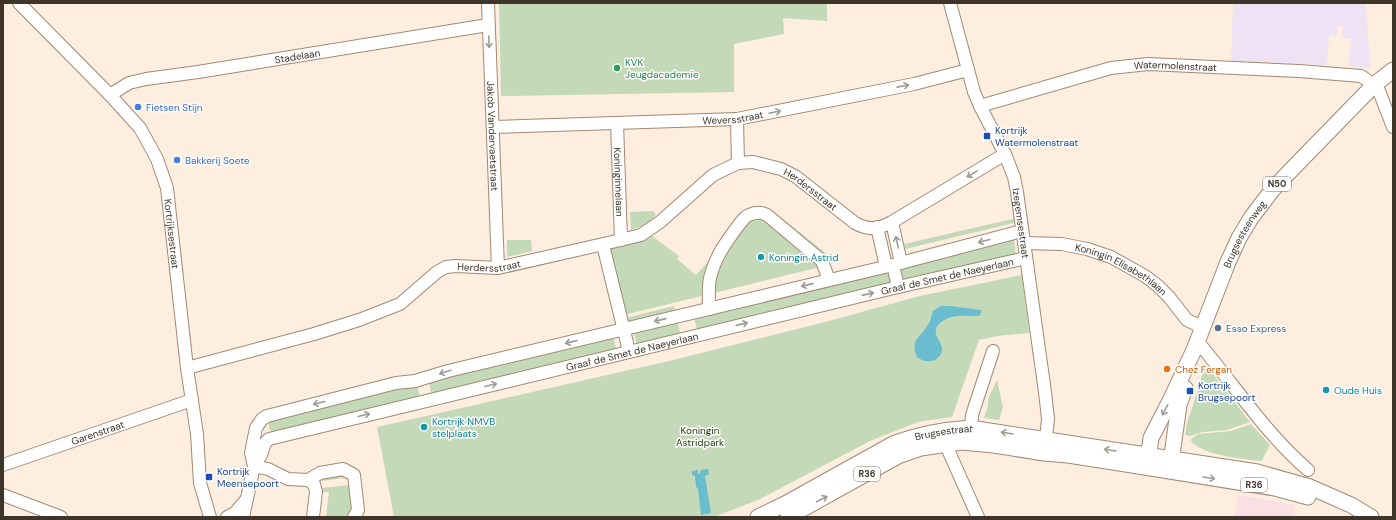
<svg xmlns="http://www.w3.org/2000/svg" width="1396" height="520" viewBox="0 0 1396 520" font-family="'DM Sans',sans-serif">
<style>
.industrial{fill:#efe2f5}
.education{fill:#fadfe4}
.green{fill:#c4d9b8}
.water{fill:#6abccf}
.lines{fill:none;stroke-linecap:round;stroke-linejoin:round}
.minor-casing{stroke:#a18971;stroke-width:14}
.major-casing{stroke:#a18971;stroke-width:17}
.minor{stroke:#fff;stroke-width:12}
.major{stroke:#fff;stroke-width:15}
.oneway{stroke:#9e9a94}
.leisure-dot{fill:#2e9e5b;stroke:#fff;stroke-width:1.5}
.shop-dot{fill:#3f7fe0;stroke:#fff;stroke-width:1.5}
.transit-dot{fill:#1a4fb4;stroke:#fff;stroke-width:1.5}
.culture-dot{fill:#0f9aa8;stroke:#fff;stroke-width:1.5}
.service-dot{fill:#5c6f8a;stroke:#fff;stroke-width:1.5}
.food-dot{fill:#e8710a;stroke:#fff;stroke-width:1.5}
.labels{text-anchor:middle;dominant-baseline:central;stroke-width:3;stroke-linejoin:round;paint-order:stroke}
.shield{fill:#fff;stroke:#78716a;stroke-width:1}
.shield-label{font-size:9px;font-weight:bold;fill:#3e342a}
.street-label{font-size:10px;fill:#3e342a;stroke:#fff}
.leisure-label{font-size:10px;fill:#27864d;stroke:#fff;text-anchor:start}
.shop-label{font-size:10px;fill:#366cbe;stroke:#fff;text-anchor:start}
.transit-label{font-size:10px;fill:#164399;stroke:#fff;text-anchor:start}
.culture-label{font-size:10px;fill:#0d838f;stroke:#fff;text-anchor:start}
.service-label{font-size:10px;fill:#4e5e75;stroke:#fff;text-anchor:start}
.food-label{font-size:10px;fill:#c56008;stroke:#fff;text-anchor:start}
.park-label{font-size:10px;fill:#1b3900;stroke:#fff}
</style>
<rect width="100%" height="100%" fill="#feeedf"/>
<polygon class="industrial" points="1233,3 1366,3 1370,68 1349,66 1351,39 1342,38 1343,26 1338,27 1337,36 1329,35 1327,65 1231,61"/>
<polygon class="education" points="1238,495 1294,505 1295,517 1234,517"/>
<g class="green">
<polygon points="499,3 827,3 827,21 783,18 784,34 734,44 734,92 501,96"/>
<polygon points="762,210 772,210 832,258 816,268 624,315 610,250 612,247 631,242 632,244 652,236 679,256 677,259 696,275 727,241 744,220"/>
<polygon points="653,211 656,215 651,220 642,226 631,230 630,212"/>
<polygon points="1017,218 1018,222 905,249 904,244"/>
<polygon points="1014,239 1016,256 905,281 902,277 900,268"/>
<polygon points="507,240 531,240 532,251 507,257"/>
<polygon points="889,271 891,283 698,332 693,315"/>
<polygon points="1022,275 1029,333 997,336 979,340 952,417 918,422 870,441 758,500 714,517 394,517 377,427 669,361 825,322 920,296"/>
<polygon points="674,306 676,314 633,324 627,322 625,318"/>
<polygon points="677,319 681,336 637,344 636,342 634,332"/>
<polygon points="613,335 617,352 434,395 431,393 429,382"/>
<polygon points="1203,371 1213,374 1250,422 1227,430 1203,432 1190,436 1185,435 1187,423 1200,384"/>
<polygon points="997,380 1003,407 999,420 984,418 988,406 988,399"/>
<path d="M411,383L417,385L420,397L274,433C269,430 267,426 270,420Z"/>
<path d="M1251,424L1270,445L1262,460L1260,461C1243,459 1201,455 1191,441L1192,438L1199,434L1231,431Z"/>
<polygon points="343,474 351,478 352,517 347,517 346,516 326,517 329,492 322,492 322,488 349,485 348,480 345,478 321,481 320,478"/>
</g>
<g class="water">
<path d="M941,306H950L981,310V313L979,316C965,316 949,313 938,325C936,327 935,330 936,334C937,339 941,342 942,348C943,356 934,363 926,361C923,361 920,359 917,357C910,340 919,339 927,326C931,322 931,316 933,311Z"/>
<polygon points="708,469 709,474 705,476 711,513 701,515 698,488 696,487 695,476 692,475 692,471 698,470 698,473 700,474 701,470"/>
</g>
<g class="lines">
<defs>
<g id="minor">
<path id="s1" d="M19,3L110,95L140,128L157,159L167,188L187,368L197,434L200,483L210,517"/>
<path id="s2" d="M488,3L498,268"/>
<path id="s3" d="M950,3L974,92L980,106L1005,154L1014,177L1017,192L1045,392L1048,419L1045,448"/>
<path id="s4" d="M110,95L129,83L146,79L198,72L488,25"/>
<path id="s5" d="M980,106L1111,68L1148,64L1299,71L1361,76L1374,85L1379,91L1393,127"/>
<polyline points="737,119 738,163"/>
<path id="s6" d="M617,123L621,240"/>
<path id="s7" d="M493,127L737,119L914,84L968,70"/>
<polyline points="892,222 901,263"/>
<polyline points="877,227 886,266"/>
<path id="s8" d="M1024,243L1062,244L1087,249L1111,257L1145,276L1158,286L1169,297L1187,320L1202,327"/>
<polyline points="603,245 629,351"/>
<polyline points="893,265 898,287"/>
<path d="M709,309C709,298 708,288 710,278C715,257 726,242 738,226C741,222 744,217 749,215C755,212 761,212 767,215L822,261L829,280"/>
<path d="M1197,341C1234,384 1265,433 1308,470"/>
<path id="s9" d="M187,368L314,334L359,320L400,304L437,272L446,267L456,266L498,268L612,242L641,235L660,222L713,175L738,163L753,162L781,169L795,176L855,223C870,231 878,229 892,222L1005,154"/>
<polyline points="949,437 950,443 949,452 978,517"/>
<polyline points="970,437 972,415 993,351"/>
<path id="s10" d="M3,465L192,400"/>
<polyline points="254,466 251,453 256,428 262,419 267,416 396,383 415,381 448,371 893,265 1022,231"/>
<polyline points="254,466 268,469 288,479 308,480 314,484 316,492 313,517"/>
<polyline points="308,480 320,473 343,469 354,475 358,510 354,517"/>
<polyline points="3,495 61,517"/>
<polyline points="227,517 235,513 245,501"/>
<path id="s11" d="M243,517L254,466L261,455L265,443L269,439L898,287L1026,258"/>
</g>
<g id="major">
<path id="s12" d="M1147,465L1151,438L1170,401L1194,350L1228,262L1239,238L1251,218L1273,189L1296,165L1374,85L1393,70"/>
<polyline points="1170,469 1179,405 1185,388"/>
<path id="s13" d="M758,517L785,504L895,443C920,434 943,430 970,428L1257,472L1310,487L1351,505L1371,517"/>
<polyline points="788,517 898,456 921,448 961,442 994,445 1044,453 1068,455 1126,464 1275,488 1308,497"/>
</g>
</defs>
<use href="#minor" class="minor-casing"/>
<use href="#major" class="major-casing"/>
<use href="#minor" class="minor"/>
<use href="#major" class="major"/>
</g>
<defs><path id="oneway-shaft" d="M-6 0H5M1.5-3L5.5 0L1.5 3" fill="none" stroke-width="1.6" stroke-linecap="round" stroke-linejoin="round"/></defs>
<g class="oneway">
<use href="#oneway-shaft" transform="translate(489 42) rotate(88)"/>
<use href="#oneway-shaft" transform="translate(903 86) rotate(-11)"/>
<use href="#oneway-shaft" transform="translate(775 112) rotate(-12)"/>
<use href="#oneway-shaft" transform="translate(972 174) rotate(149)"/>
<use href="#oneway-shaft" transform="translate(984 241) rotate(165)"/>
<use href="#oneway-shaft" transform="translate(897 242) rotate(-102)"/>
<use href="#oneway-shaft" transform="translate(807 285) rotate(167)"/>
<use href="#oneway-shaft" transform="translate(868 294) rotate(-13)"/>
<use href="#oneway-shaft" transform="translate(660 320) rotate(167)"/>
<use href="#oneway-shaft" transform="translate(742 324) rotate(-13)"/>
<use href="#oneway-shaft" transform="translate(571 342) rotate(167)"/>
<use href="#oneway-shaft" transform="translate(445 372) rotate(162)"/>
<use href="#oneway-shaft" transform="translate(491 385) rotate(-14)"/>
<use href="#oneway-shaft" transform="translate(319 403) rotate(166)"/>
<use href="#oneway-shaft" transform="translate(1165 410) rotate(118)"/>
<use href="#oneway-shaft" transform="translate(364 415) rotate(-14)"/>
<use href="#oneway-shaft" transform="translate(1007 433) rotate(-171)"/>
<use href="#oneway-shaft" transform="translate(1110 450) rotate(-171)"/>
<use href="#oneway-shaft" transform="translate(1209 478) rotate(9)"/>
<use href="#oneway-shaft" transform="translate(822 499) rotate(-28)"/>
</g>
<circle class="leisure-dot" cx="617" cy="68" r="4"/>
<g class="shop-dot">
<circle cx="138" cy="107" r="4"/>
<circle cx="177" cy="160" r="4"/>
</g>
<g class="transit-dot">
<rect x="983" y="132" width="8" height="8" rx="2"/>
<rect x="1186" y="387" width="8" height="8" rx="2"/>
<rect x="205" y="473" width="8" height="8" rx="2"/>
</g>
<g class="culture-dot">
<circle cx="761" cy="257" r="4"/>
<circle cx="1326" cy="390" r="4"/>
<circle cx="424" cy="427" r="4"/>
</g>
<circle class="service-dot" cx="1218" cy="328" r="4"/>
<circle class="food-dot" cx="1167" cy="369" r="4"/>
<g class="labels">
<g class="shield">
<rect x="1263" y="177" width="28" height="14" rx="3"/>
<rect x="854" y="467" width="26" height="14" rx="3"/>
<rect x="1241" y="478" width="26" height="14" rx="3"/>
</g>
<g class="shield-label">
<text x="1277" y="184">N50</text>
<text x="867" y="474">R36</text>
<text x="1254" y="485">R36</text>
</g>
<g class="street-label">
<text stroke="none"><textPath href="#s4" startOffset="193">Stadelaan</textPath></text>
<text stroke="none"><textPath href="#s5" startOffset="201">Watermolenstraat</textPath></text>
<text stroke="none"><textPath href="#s7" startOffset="240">Weversstraat</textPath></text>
<text stroke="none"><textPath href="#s2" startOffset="133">Jakob Vandervaetstraat</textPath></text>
<text stroke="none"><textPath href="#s6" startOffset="59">Koninginnelaan</textPath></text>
<text stroke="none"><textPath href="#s9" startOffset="682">Herdersstraat</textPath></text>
<text stroke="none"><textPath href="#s3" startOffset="233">Izegemsestraat</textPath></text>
<text stroke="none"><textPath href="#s1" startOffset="286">Kortrijksestraat</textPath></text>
<text stroke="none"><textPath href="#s12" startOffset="252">Brugsesteenweg</textPath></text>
<text stroke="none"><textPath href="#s9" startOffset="325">Herdersstraat</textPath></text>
<text stroke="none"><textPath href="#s8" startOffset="103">Koningin Elisabethlaan</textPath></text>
<text stroke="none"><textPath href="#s11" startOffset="781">Graaf de Smet de Naeyerlaan</textPath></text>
<text stroke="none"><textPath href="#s11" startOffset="457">Graaf de Smet de Naeyerlaan</textPath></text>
<text stroke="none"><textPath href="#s10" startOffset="100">Garenstraat</textPath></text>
<text stroke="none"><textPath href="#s13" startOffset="206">Brugsestraat</textPath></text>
</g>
<g class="leisure-label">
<text x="625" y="62">KVK<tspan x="625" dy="12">Jeugdacademie</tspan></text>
</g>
<g class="shop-label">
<text x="146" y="107">Fietsen Stijn</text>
<text x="185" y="160">Bakkerij Soete</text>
</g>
<g class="transit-label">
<text x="995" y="130">Kortrijk<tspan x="995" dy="12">Watermolenstraat</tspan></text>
<text x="1198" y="385">Kortrijk<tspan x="1198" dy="12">Brugsepoort</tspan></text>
<text x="217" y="471">Kortrijk<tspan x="217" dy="12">Meensepoort</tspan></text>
</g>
<g class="culture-label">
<text x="769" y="257">Koningin Astrid</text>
<text x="1334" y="390">Oude Huis</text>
<text x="432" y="421">Kortrijk NMVB<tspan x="432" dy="12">stelplaats</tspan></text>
</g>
<g class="service-label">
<text x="1226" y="328">Esso Express</text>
</g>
<g class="food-label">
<text x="1175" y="369">Chez Fergan</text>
</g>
<g class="park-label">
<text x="700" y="430">Koningin<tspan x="700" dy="12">Astridpark</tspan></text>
</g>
</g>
<rect width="1396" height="520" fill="none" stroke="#3e342a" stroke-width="8"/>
</svg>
